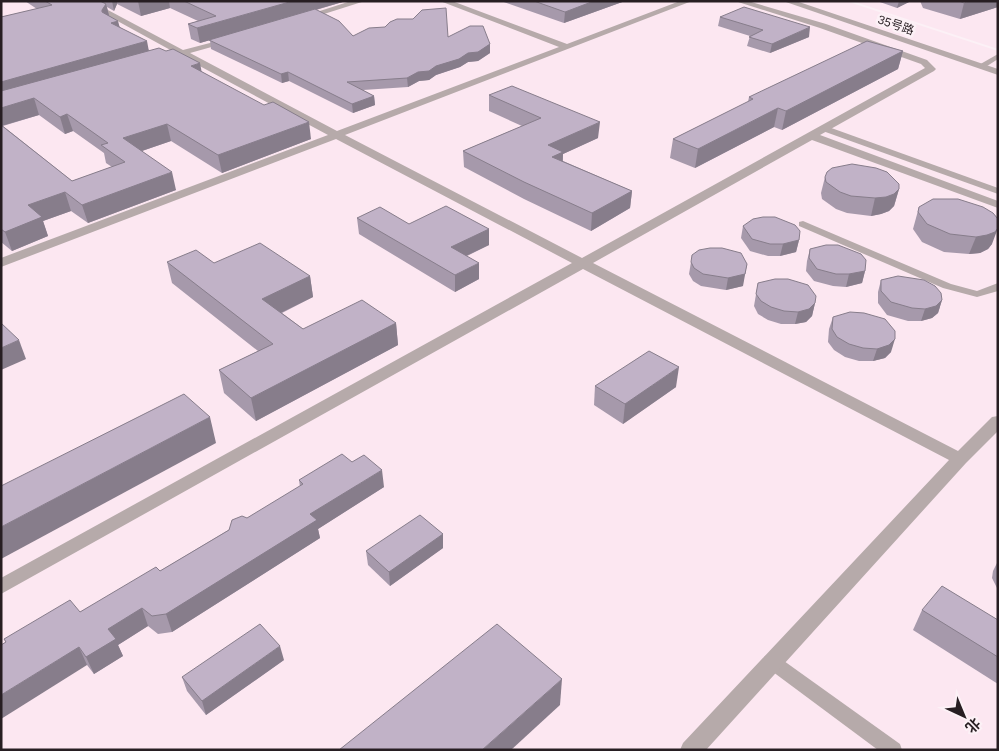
<svg xmlns="http://www.w3.org/2000/svg" width="999" height="751" viewBox="0 0 999 751" font-family="Helvetica,'Noto Sans SC',sans-serif">
<style>
.built{fill:#fce7f1}
.lines{fill:none;stroke-linecap:round;stroke-linejoin:round}
.lane{fill:#b6aaaa;fill-rule:evenodd}
.street{fill:#b6aaaa;fill-rule:evenodd}
.wall{fill:#a699ab;fill-rule:evenodd}
.shaded-wall{fill:#877d8b}
.building{fill:#c1b2c7;stroke:#877d8b}
.labels{text-anchor:middle;dominant-baseline:central;stroke-width:5;stroke-linejoin:round;paint-order:stroke}
.far-street-label{font-size:12px;fill:#271e22;stroke:#fcf1f6}
</style>
<rect width="100%" height="100%" fill="#fcf1f6"/>
<g class="built">
<polygon points="1,1 846,1 998,51 998,750 1,750"/>
<polygon points="852,1 998,1 998,49"/>
</g>
<g class="lines">
<g class="lane">
<polygon points="998,54 998,59 984,68 977,66"/>
<polygon points="823,125 998,188 998,194 820,130 819,128"/>
<polygon points="803,221 951,284 977,291 998,283 998,291 977,297 943,288 799,226 799,222"/>
<polygon points="771,654 777,656 900,744 902,750 878,750 765,666 762,661 765,656"/>
</g>
<g class="street">
<polygon points="81,1 91,1 183,50 233,37 233,41 190,53 337,131 559,47 440,1 452,1 567,44 680,1 692,1 345,135 582,258 925,68 921,64 820,28 735,1 748,1 826,24 927,60 936,69 934,71 820,135 998,201 998,208 812,140 593,263 958,451 992,417 998,416 998,431 966,463 706,750 680,750 683,743 949,460 583,269 1,594 1,578 572,263 336,139 1,267 1,258 328,135 181,56 174,56 174,52"/>
<polygon points="351,1 365,1 305,20 298,18"/>
<polygon points="783,1 796,1 998,69 998,75"/>
</g>
</g>
<g class="wall">
<path d="M25,1H346L316,10L353,36L448,37L490,44V53L478,61L468,62L460,67L436,75L429,80L419,81L408,87L363,90L374,96L375,105L353,113L289,81L282,83L211,49L210,40L200,43L191,39L188,24L198,21L170,8L141,16L117,4L114,11L107,7L109,16L120,27L149,50L201,71L311,139L222,173L171,141L142,151L176,190L88,223L71,211L43,221L48,236L12,251L1,242V17L37,9ZM39,115L65,134L73,131L104,153L106,163L112,167L72,181L3,126Z"/>
<polygon points="501,1 625,1 564,23"/>
<polygon points="877,1 911,1 897,8"/>
<polygon points="920,1 998,1 998,7 960,19 923,8"/>
<polygon points="720,17 809,37 770,53 747,46 750,36 718,26"/>
<polygon points="903,51 898,69 782,130 774,127 695,168 670,158 673,139 748,102 749,97"/>
<polygon points="489,95 598,138 563,154 563,161 632,191 630,208 591,231 524,199 464,167 463,151 522,126 489,111"/>
<polygon points="825,177 899,189 894,206 889,211 881,214 871,216 847,213 836,209 822,199 821,193"/>
<polygon points="919,207 992,244 988,249 980,253 969,254 944,252 922,242 913,229"/>
<polygon points="357,218 409,224 489,229 489,245 467,256 479,279 455,292 359,234"/>
<polygon points="743,226 799,240 796,252 780,256 768,256 750,251 741,238"/>
<polygon points="710,248 743,286 726,290 701,286 693,281 689,274 691,262"/>
<polygon points="810,249 865,271 862,283 846,287 833,286 814,281 806,271 807,261"/>
<polygon points="167,262 214,263 310,276 313,297 282,313 303,329 396,323 398,345 256,421 224,393 219,370 258,351 172,283"/>
<polygon points="881,280 942,300 938,313 932,318 921,321 908,321 887,315 878,303 878,292"/>
<polygon points="758,283 815,303 812,316 806,322 795,324 781,324 768,320 758,314 754,306"/>
<polygon points="833,317 891,352 885,358 873,361 859,361 845,357 834,350 828,342 829,329"/>
<polygon points="595,386 676,387 623,424 594,405"/>
<polygon points="299,480 384,487 318,529 320,538 172,632 158,634 148,626 118,645 123,656 94,674 87,665 6,642 4,639 80,612 160,571 300,487"/>
<polygon points="443,534 443,548 390,586 368,565 366,551"/>
<polygon points="998,561 998,590 992,578 993,571"/>
<polygon points="922,610 998,620 998,684 913,630"/>
<polygon points="284,660 206,715 187,691 182,677"/>
</g>
<g class="shaded-wall">
<polygon points="112,1 117,1 117,4 114,11"/>
<polygon points="138,1 169,1 170,8 141,16"/>
<polygon points="293,1 346,1 200,43 197,28"/>
<polygon points="594,1 625,1 564,23 565,12"/>
<polygon points="899,1 911,1 897,8"/>
<polygon points="970,1 998,1 998,7 960,19 964,3"/>
<polygon points="106,4 110,19 106,24 102,10"/>
<polygon points="118,21 122,36 111,23"/>
<polygon points="810,27 809,37 770,53 772,44"/>
<polygon points="147,41 150,57 1,100 1,82"/>
<polygon points="490,44 490,53 478,61 468,62 460,67 436,75 429,80 419,81 408,87 407,78 418,72 436,66"/>
<polygon points="903,51 898,69 782,130 786,111"/>
<polygon points="200,63 203,79 191,66"/>
<polygon points="288,72 289,81 282,83 281,74"/>
<polygon points="374,96 375,105 353,113 352,104"/>
<polygon points="34,98 39,115 1,126 1,108"/>
<polygon points="778,108 774,127 695,168 698,149"/>
<polygon points="67,114 73,131 65,134 60,117"/>
<polygon points="309,122 311,139 222,173 218,155"/>
<polygon points="600,122 598,138 563,154 562,168 552,173 548,145"/>
<polygon points="167,124 171,141 127,156 123,138"/>
<polygon points="172,172 176,190 88,223 82,205"/>
<polygon points="899,189 894,206 889,211 881,214 871,216 875,198"/>
<polygon points="632,191 630,208 591,231 592,213"/>
<polygon points="65,192 71,211 43,221 48,236 12,251 5,232 28,205"/>
<polygon points="998,228 992,244 988,249 980,253 969,254 976,237"/>
<polygon points="489,229 489,245 451,263 451,247"/>
<polygon points="799,240 796,252 780,256 783,244"/>
<polygon points="479,263 479,279 455,292 455,275"/>
<polygon points="747,264 743,286 726,290 728,278"/>
<polygon points="865,271 862,283 846,287 849,274"/>
<polygon points="310,276 313,297 266,320 262,299"/>
<polygon points="942,300 938,313 932,318 921,321 925,309"/>
<polygon points="815,303 812,316 806,322 795,324 798,312"/>
<polygon points="396,323 398,345 256,421 251,398"/>
<polygon points="895,339 891,352 885,358 873,361 877,349"/>
<polygon points="19,340 26,359 1,370 1,348"/>
<polygon points="679,367 676,387 623,424 625,404"/>
<polygon points="210,417 216,443 1,559 1,527"/>
<polygon points="382,470 384,487 318,529 320,538 172,632 166,614 310,514"/>
<polygon points="443,534 443,548 390,586 389,572"/>
<polygon points="142,608 148,626 118,645 123,656 94,674 86,657 108,629"/>
<polygon points="280,646 284,660 206,715 202,701"/>
<polygon points="79,647 87,665 1,719 1,695"/>
<polygon points="562,679 560,705 511,750 482,750"/>
</g>
<g class="building">
<polygon points="45,1 100,1 106,4 102,10 102,12 118,21 111,23 147,41 1,82 1,17 52,5"/>
<polygon points="184,1 293,1 197,28 188,24 216,16"/>
<polygon points="534,1 594,1 565,12"/>
<polygon points="959,1 970,1 964,3"/>
<polygon points="744,7 810,27 772,44 749,37 763,30 720,17"/>
<polygon points="446,8 448,37 470,26 483,26 490,44 478,52 468,53 459,59 436,66 429,71 418,72 407,78 347,82 374,96 352,104 288,72 281,74 209,40 315,9 339,21 353,36 369,28 385,27 390,22 397,19 413,19 422,10"/>
<polygon points="867,41 903,51 786,111 778,108 698,149 673,139 753,99 749,97"/>
<polygon points="159,48 166,51 173,49 200,63 191,66 264,105 273,102 309,122 218,155 167,124 123,138 172,172 82,205 65,192 28,205 42,217 5,232 1,229 1,125 72,181 125,162 101,145 108,143 67,114 60,117 34,98 1,108 1,91"/>
<polygon points="512,86 600,122 548,145 563,152 552,157 632,191 592,213 524,182 463,151 541,118 489,95"/>
<polygon points="852,164 876,168 887,172 899,184 899,189 894,194 886,197 875,198 851,196 840,192 826,182 825,177 827,172 832,168"/>
<polygon points="933,199 958,199 983,207 993,213 998,219 998,228 995,232 987,235 976,237 950,234 927,224 918,212 919,207"/>
<polygon points="446,206 489,229 451,247 479,263 455,275 357,218 380,207 409,224"/>
<polygon points="763,217 775,217 795,225 800,231 799,240 783,244 770,244 752,239 743,226 753,219"/>
<polygon points="260,243 310,276 262,299 303,329 362,300 396,323 251,398 219,370 273,344 167,262 196,250 214,263"/>
<polygon points="826,245 838,245 861,254 866,260 865,271 849,274 836,274 817,269 809,258 810,249"/>
<polygon points="710,248 722,248 741,253 747,264 745,274 728,278 703,274 694,268 691,262 692,255 699,250"/>
<polygon points="898,276 924,280 935,286 941,293 942,300 936,306 925,309 912,308 891,302 881,291 881,280"/>
<polygon points="775,279 788,279 808,285 816,296 815,303 809,309 798,312 784,311 771,307 761,301 756,294 758,283"/>
<polygon points="850,312 864,313 885,319 895,331 895,339 889,345 877,349 863,348 849,344 837,337 832,329 833,317"/>
<polygon points="1,323 19,340 1,348"/>
<polygon points="649,351 679,367 625,404 595,386"/>
<polygon points="184,394 210,417 1,527 1,486"/>
<polygon points="342,454 352,462 364,455 382,470 310,514 317,520 166,614 152,616 142,608 108,629 116,639 86,657 79,647 1,695 1,645 6,642 4,639 70,600 80,612 156,567 160,571 229,530 232,520 242,516 247,518 303,484 299,480"/>
<polygon points="420,515 443,534 389,572 366,551"/>
<polygon points="942,586 998,620 998,657 922,610"/>
<polygon points="260,624 280,646 202,701 182,677"/>
<polygon points="497,624 562,679 482,750 339,750"/>
</g>
<g class="labels">
<g class="far-street-label">
<text transform="translate(896 25) rotate(19)">35号路</text>
</g>
</g>
<rect width="999" height="751" fill="none" stroke="#271e22" stroke-width="5"/>
<g transform="translate(964 716) rotate(136)" stroke="#fcf1f6" stroke-width="4" paint-order="stroke">
<path d="M0-4L9 19L0 12L-9 19Z" fill="#271e22"/>
<text y="-8" font-size="14" font-weight="bold" text-anchor="middle" fill="#271e22">北</text>
</g>
</svg>
